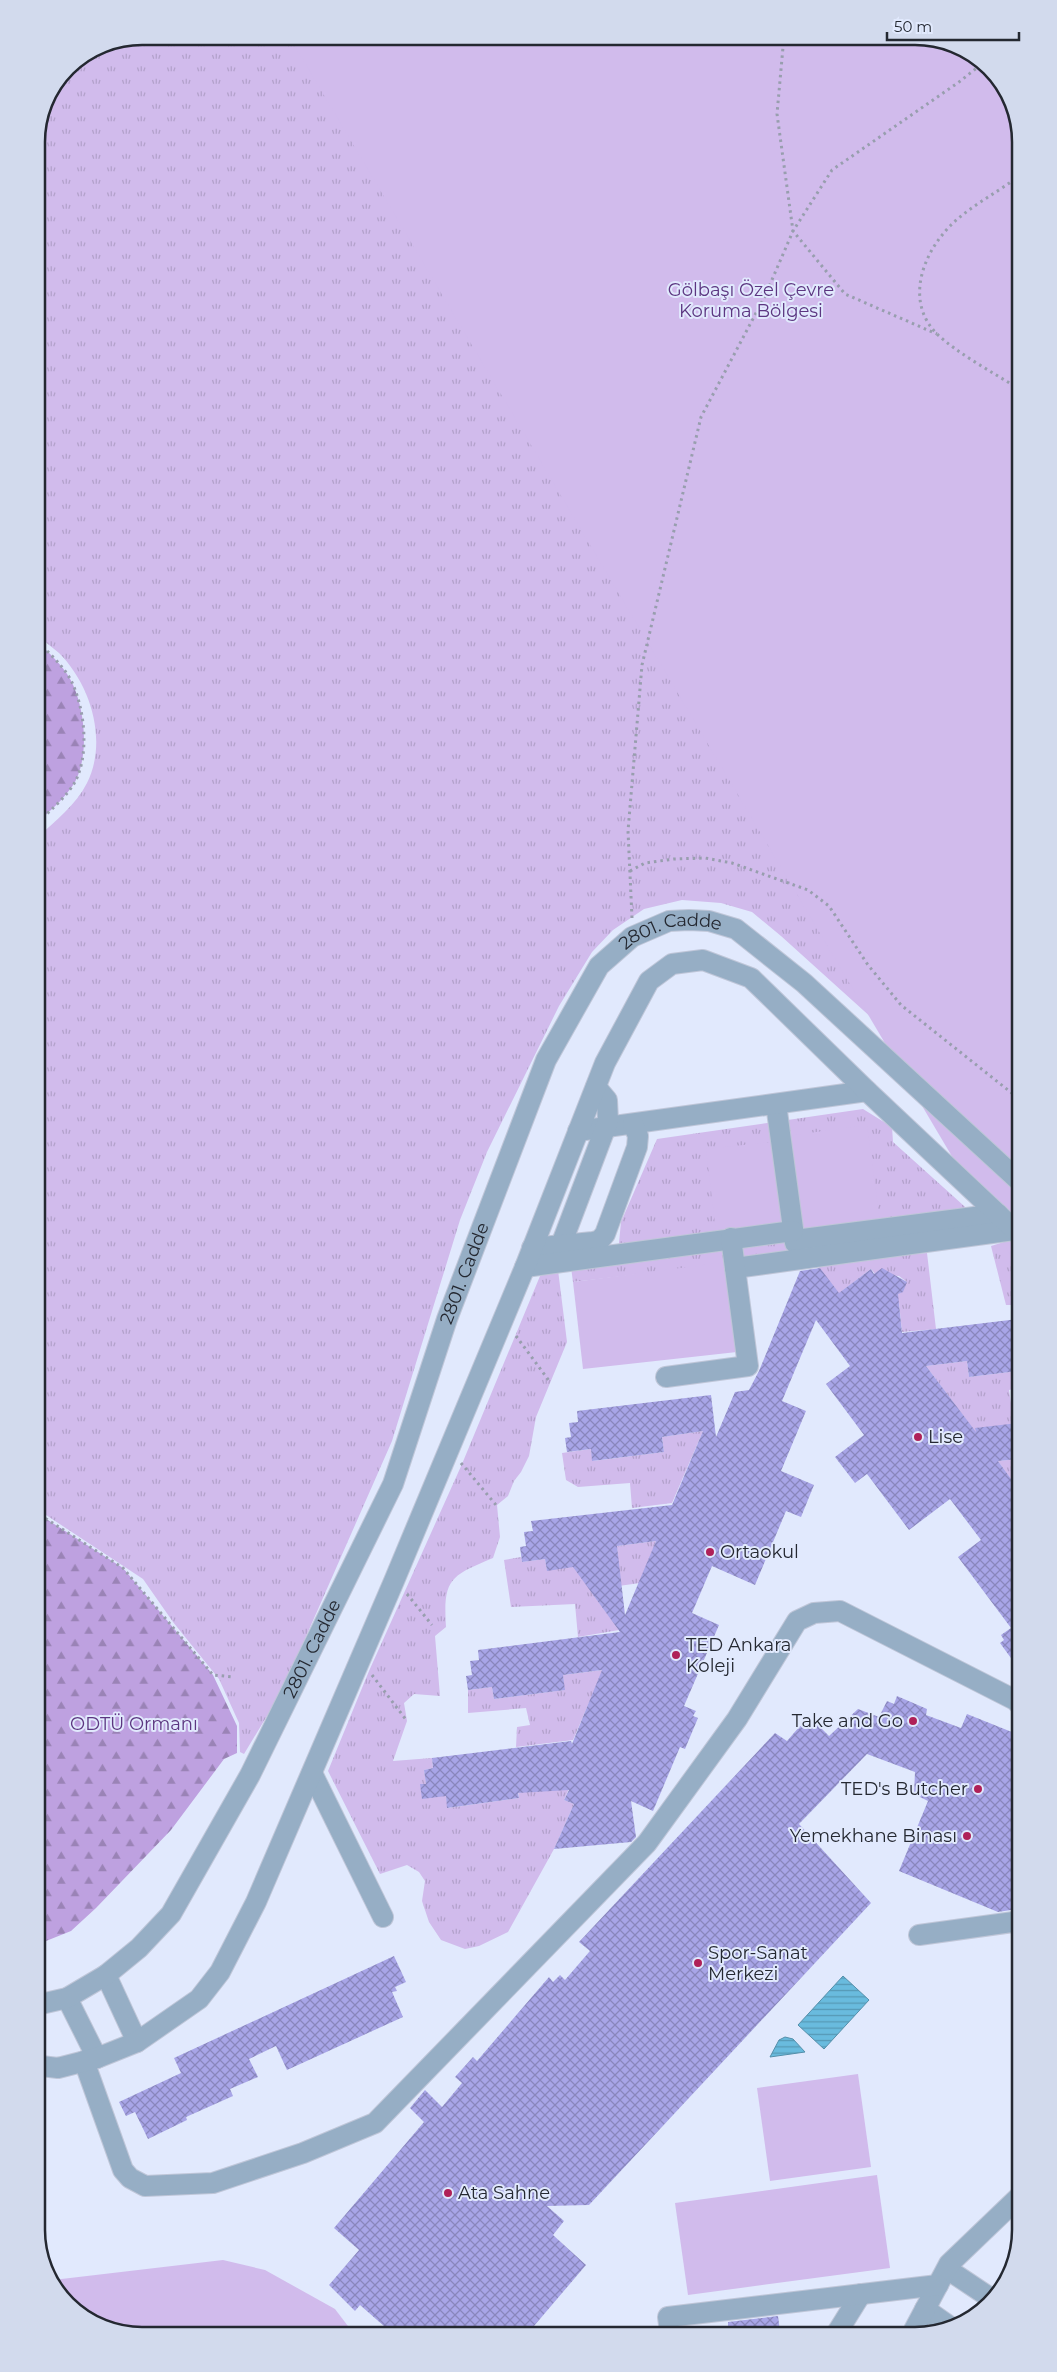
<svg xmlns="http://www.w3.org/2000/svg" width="1057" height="2372" viewBox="0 0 1057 2372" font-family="Montserrat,sans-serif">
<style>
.grass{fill:url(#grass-tufts)}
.forest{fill:url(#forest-firs)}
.green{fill:#d1bbec}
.water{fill:url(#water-rules);stroke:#548faa}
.building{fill:url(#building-cross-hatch);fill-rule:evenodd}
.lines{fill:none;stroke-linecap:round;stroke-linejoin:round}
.minor-casing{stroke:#bfc6d8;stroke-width:22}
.path{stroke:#989eae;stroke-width:3;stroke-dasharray:2.5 4;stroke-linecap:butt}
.minor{stroke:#96aec5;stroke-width:20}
.poi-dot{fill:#af2158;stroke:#e1e9fd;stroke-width:2}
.labels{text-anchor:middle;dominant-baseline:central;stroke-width:4;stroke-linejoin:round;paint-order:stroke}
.park-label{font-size:18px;fill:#5c3681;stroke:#e1e9fd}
.street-label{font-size:18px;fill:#242831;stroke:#e1e9fd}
.poi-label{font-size:18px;fill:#242831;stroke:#e1e9fd;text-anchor:start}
.rim{fill:none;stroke:#242831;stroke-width:2.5}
</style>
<defs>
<pattern id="grass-tufts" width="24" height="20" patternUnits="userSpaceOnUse" patternTransform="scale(1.25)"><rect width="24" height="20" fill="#d1bbec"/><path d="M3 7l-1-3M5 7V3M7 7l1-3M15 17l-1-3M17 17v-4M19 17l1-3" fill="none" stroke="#b3a1cb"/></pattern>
<pattern id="forest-firs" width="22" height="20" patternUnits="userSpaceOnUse" patternTransform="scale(1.25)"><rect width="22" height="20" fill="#bea1e0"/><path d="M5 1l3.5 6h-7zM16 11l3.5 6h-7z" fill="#9a83b6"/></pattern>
<pattern id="water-rules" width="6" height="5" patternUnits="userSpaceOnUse" patternTransform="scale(1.25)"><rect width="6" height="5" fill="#69bbde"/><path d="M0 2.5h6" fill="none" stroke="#5698b5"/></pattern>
<pattern id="building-cross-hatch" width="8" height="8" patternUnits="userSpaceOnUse" patternTransform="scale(1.25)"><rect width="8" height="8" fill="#a8a5e7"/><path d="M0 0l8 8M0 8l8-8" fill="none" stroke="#8986bc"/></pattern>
</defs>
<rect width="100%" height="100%" fill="#e1e9fd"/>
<g class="grass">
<path d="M142,36H922L979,58L1015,108L1018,1150L781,936L752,912L721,903L682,900L644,909L613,930L592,952L559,1006L487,1152L460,1220L392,1441L282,1691L244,1754L240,1752L239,1723L219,1679L173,1622L143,1579L40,1511L38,837C55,821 76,805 87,783C108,741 91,685 59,653C52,647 45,642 38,636L36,135L44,101L67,67L102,44Z"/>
<polygon points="863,1109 892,1127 893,1142 993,1232 573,1282 570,1260 618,1253 621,1222 657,1139"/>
<polygon points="1004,1242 1018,1255 1018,1305 1006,1305 991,1246"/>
<polygon points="927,1253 936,1329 902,1332 899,1303 886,1304 907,1282 899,1276 875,1274 871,1269 842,1291 846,1304 815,1262"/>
<path d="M557,1262L567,1342L536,1417L529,1456L521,1472L514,1481L508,1496L497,1505L500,1537L493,1558C450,1576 443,1579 446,1627L435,1636L440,1696L414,1694L404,1703L407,1721L393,1761L432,1758L433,1768L424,1770L426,1784H420L446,1796L448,1808L519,1798L517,1783L571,1784L564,1800L574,1804L554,1849L508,1932L479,1946L465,1949L441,1940L429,1922L422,1901L425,1881L419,1872L407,1865L380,1874L328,1771L369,1671L462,1464L545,1264Z"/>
<polygon points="967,1361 969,1377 1018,1371 1018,1388 1009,1390 1014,1423 1007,1425 983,1447 965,1418 926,1366"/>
<polygon points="703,1431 672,1503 632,1508 630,1483 578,1487 566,1480 562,1453 591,1449 593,1461 664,1452 662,1437"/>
<polygon points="1019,1459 1019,1499 1018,1489 998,1461"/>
<polygon points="656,1541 640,1583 590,1590 619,1630 578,1637 575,1604 511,1607 504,1560 521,1557 522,1562 545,1559 547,1570 618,1561 617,1546"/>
<polygon points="603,1670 573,1740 516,1747 517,1727 530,1725 526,1708 468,1713 468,1690 492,1687 494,1699 564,1690 563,1675"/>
</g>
<g class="forest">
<path d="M38,642C51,655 67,669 74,687C85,714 89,755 75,782C67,796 50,811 38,822Z"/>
<polygon points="40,1515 123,1568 213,1675 237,1726 237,1753 224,1759 171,1830 96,1908 71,1931 41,1943"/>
</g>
<g class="green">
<polygon points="289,36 922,36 979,58 1015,108 1018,1268"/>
<polygon points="867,1125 881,1229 717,1240 706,1149 781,1141 780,1137"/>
<polygon points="734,1261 746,1351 583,1369 573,1282"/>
<polygon points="858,2074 871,2167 770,2181 757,2088"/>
<polygon points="877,2175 890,2268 688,2295 675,2203"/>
<polygon points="223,2260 265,2270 335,2309 354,2334 135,2336 78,2314 53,2280"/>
</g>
<g class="water">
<polygon points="843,1976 869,2000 824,2049 798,2025"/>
<polygon points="785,2037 793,2039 805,2052 770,2057 779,2040"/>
</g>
<g class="building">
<path d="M820,1268L839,1293L871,1269L874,1274L882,1268L907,1282L903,1292L898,1294L902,1333L1018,1319V1371L969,1377L967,1361L926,1366L976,1432L975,1428L1019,1423V1459L998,1461L1019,1490V1669L1000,1643L1004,1640L1001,1635L1011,1628L958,1557L981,1540L950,1499L909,1530L867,1474L855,1483L835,1457L864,1435L826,1384L850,1366L816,1320L782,1401L806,1411L781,1471L814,1485L801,1517L786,1511L755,1585L712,1566L692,1613L719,1625L684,1706L696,1711L693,1716L698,1718L685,1749L680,1747L653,1811L631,1801L636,1837L631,1842L554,1849L574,1804L564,1800L569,1790L518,1793L519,1798L447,1808L446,1796L422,1799L420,1784H426L424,1770L433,1768L432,1758L571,1741L572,1744L602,1670L563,1675L565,1690L494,1699L492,1687L468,1690L466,1676L472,1675L470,1661L479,1660L478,1650L620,1632L573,1567L547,1571L545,1559L522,1562L520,1547L526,1546L524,1532L533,1531L531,1521L672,1505L703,1431L662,1437L664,1452L592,1461L591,1449L567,1452L565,1438L571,1437L569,1423L578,1422L577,1411L711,1395L716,1437L735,1392L749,1390L759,1371L800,1271ZM656,1541L625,1615L617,1546Z"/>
<polygon points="897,1696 927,1709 926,1715 961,1728 967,1714 1019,1735 1020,1903 1017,1909 998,1912 899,1871 928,1801 914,1794 915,1772 867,1754 799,1824 871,1903 589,2205 547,2206 564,2221 553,2235 586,2265 528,2333 393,2334 360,2305 355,2311 329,2285 359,2250 334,2228 424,2122 410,2108 425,2090 442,2107 462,2083 455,2077 473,2057 477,2061 549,1977 553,1982 560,1975 565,1980 590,1951 579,1942 775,1733 787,1741 800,1726 805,1728 812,1719 829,1736 858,1709 879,1717 887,1701 894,1704"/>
<polygon points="394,1956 406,1982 395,1987 397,1991 392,1992 403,2017 287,2070 276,2046 249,2059 258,2077 230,2089 233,2096 186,2117 187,2120 148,2139 135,2112 126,2116 119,2102 181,2073 174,2058"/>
<polygon points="778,2316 780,2331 728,2332 728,2322"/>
</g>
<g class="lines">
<defs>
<g id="minor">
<polyline points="776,1104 795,1243"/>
<polyline points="578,1131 867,1091"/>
<polyline points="795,1240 998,1214"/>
<polyline points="561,1245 608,1121 607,1100 596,1087"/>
<polyline points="532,1248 593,1242 600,1240 605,1234 637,1147 638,1136 633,1124"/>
<polyline points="525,1267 793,1231"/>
<polyline points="735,1268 1014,1230"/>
<polyline points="666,1377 748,1366 731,1238"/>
<polyline points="312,1773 383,1917"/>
<polyline points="919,1935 1020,1921"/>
<polyline points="106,1975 137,2042"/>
<polyline points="67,1998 97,2058"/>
<path id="s1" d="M41,2004L67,1998L106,1975L139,1948L171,1914L250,1775L393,1484L447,1319L546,1060L599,966L632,937L669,921L689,920L709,921L736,929L804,983L1018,1180"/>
<polyline points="84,2061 123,2170 130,2178 145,2186 213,2183 303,2153 375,2123 647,1843 737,1719 797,1621 814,1613 840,1611 1015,1700 1019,1704"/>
<polyline points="41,2066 58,2068 97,2058 137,2042 199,1999 220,1972 256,1902 394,1581 525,1267 605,1063 649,981 672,964 703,960 751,978 867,1091 1018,1233"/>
<polyline points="947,2269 992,2299"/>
<polyline points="925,2309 952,2328"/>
<polyline points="914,2330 949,2264 1021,2195"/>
<polyline points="838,2331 861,2294"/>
<polyline points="670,2332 668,2317 938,2285"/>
</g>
</defs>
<use href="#minor" class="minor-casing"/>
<g class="path">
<polyline points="784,36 777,114 793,231 845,294 937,334"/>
<path d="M1015,179C992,196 961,211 943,234C919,263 908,305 937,334C957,353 992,372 1016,387"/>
<path d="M38,642C51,655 67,669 74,687C85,714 89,755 75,782C67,796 50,811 38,822"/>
<polyline points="630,871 645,863 674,859 705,858 732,863 808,890 829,906 868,965 901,1005 1018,1098"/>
<polyline points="632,918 628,831 642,665 701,417 765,296 793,231 832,170 959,82 983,63"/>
<polyline points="516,1336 550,1382"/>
<polyline points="461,1463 496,1505"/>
<polyline points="40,1515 123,1568 213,1675 233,1677"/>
<polyline points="407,1594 432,1625"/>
<polyline points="372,1675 407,1721"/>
</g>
<use href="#minor" class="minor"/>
</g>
<g class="poi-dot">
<circle cx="918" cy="1437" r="5"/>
<circle cx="710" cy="1552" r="5"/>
<circle cx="676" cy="1655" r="5"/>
<circle cx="913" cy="1721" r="5"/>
<circle cx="978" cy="1789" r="5"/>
<circle cx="967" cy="1836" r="5"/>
<circle cx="698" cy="1963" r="5"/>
<circle cx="448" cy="2193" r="5"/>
</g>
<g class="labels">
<g class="park-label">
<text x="751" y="290">Gölbaşı Özel Çevre<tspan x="751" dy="21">Koruma Bölgesi</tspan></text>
<text x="134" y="1724">ODTÜ Ormanı</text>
</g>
<g class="street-label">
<text stroke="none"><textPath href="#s1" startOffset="1288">2801. Cadde</textPath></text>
<text stroke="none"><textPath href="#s1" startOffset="868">2801. Cadde</textPath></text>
<text stroke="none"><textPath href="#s1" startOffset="462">2801. Cadde</textPath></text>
</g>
<g class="poi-label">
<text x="928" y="1437">Lise</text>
<text x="720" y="1552">Ortaokul</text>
<text x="686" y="1645">TED Ankara<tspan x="686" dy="21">Koleji</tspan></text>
<text x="903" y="1721" text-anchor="end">Take and Go</text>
<text x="968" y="1789" text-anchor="end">TED's Butcher</text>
<text x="957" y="1836" text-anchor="end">Yemekhane Binası</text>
<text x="708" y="1953">Spor-Sanat<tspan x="708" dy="21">Merkezi</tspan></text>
<text x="458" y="2193">Ata Sahne</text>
</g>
</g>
<path d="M0 0H1057V2372H0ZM142 45H915A97 97 0 0 1 1012 142V2230A97 97 0 0 1 915 2327H142A97 97 0 0 1 45 2230V142A97 97 0 0 1 142 45Z" fill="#d2daed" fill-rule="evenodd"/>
<path class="rim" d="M142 45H915A97 97 0 0 1 1012 142V2230A97 97 0 0 1 915 2327H142A97 97 0 0 1 45 2230V142A97 97 0 0 1 142 45Z"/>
<path d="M887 32v8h132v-8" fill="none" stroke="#242831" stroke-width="2.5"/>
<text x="894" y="32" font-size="15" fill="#242831" stroke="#e1e9fd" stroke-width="4" paint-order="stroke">50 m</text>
</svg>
